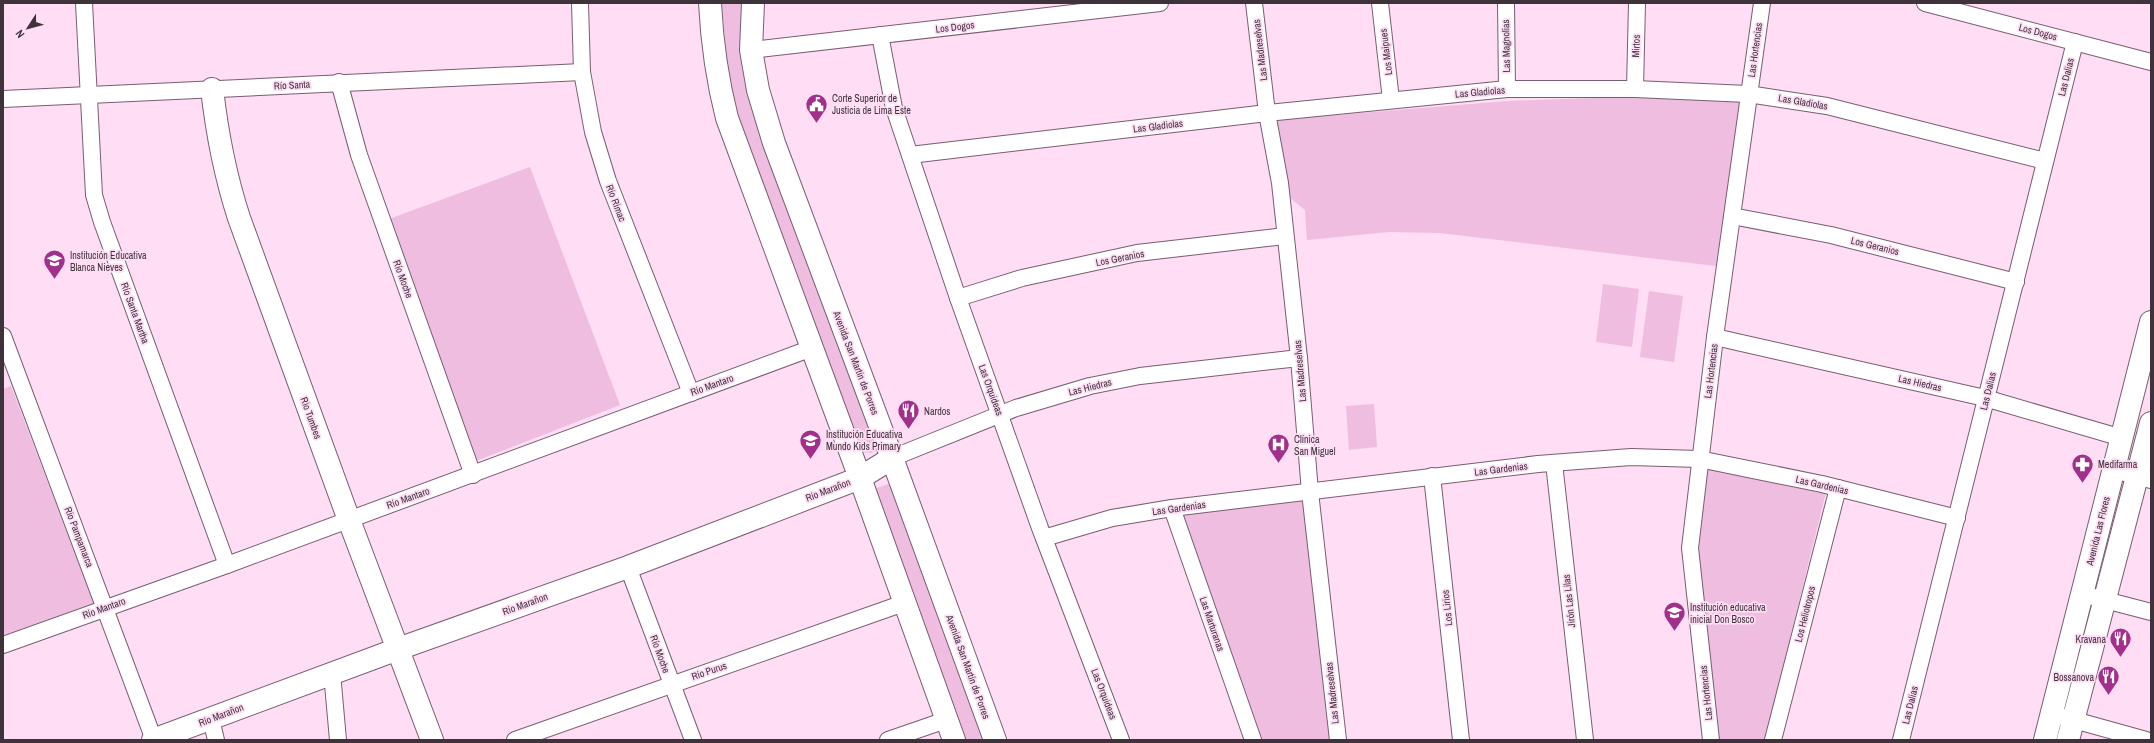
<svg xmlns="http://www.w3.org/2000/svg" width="2154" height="743" viewBox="0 0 2154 743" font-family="'Archivo Narrow',sans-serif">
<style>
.green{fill:#eebde0}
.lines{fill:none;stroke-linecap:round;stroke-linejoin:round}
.street-casing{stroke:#795d71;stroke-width:18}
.secondary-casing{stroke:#795d71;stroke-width:24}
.street{stroke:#fff;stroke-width:16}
.secondary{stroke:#fff;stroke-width:22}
.labels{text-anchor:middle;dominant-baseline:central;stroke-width:3.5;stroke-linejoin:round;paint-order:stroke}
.street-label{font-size:10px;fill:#3e323b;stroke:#feddf5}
.poi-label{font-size:10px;fill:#3e323b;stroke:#feddf5;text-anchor:start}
</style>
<rect width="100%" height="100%" fill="#feddf5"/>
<g class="green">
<polygon points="722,3 747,3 746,44 880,448 872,453 861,452 729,89"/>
<polygon points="1647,96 1742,101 1716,266 1440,233 1389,232 1307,240 1305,210 1285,194 1275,120 1507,101"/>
<polygon points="530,167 620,405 476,461 389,219"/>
<polygon points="1603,284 1639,289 1632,347 1596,342"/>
<polygon points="1649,291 1683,296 1674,362 1640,357"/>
<polygon points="11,386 94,603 3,635 3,389"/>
<polygon points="1374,404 1377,447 1349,450 1346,406"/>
<polygon points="1707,467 1826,492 1765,740 1717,740 1697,547"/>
<polygon points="894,482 989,740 966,740 874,489"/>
<polygon points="1303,498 1331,740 1262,740 1182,512"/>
</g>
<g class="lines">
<defs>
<g id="street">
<polyline points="84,3 94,195 102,222 227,565"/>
<polyline points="580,3 582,72 593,132 608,181 691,393"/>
<polyline points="1254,3 1267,113 1280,183 1299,358 1310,492 1338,740"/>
<polyline points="1380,3 1391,100"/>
<polyline points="1506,3 1507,89"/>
<polyline points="1925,3 2151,62"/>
<polyline points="880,35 894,108 958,298 1040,528 1121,740"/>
<polyline points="751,50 1160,3"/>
<polyline points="339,82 359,155 473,475"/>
<polyline points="1635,89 1637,3"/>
<polyline points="3,99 582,72"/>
<polyline points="910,155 1267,113 1507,89 1635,89 1748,94 1827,106 2045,161"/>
<polyline points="1732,216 1831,235 2016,282"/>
<polyline points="958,298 1022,278 1137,253 1285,236"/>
<polyline points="3,336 154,740"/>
<polyline points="1715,337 1985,398 2122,438"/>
<polyline points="892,458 1016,408 1090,386 1140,376 1299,358"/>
<polyline points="1554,463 1585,740"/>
<polyline points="2114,470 2151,480"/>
<polyline points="1432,476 1461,740"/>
<polyline points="1172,508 1253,740"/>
<polyline points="1044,538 1112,518 1172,508 1538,464 1631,457 1699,459 1822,484 1957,518"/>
<polyline points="628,567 693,740"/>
<polyline points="2082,594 2151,612"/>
<polyline points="3,645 227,565 812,348"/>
<polyline points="332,673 338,740"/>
<polyline points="2063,717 2146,740"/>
<polyline points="211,719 216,740"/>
<polyline points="515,740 904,603"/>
<polyline points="888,740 946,720"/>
<polyline points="1711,740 1690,548 1715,337 1762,3"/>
<polyline points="1773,740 1838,488"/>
<polyline points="1901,740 2075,42"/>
</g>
<g id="secondary">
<path d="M710,3C712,43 717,79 727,118L860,478L954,740"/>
<polyline points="753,3 751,50 758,90 774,143 892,458 995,740"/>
<path d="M212,89C217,133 225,175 239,218L349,520L432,740"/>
<polyline points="153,740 398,649 628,567 860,478 892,458"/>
<polyline points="2045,740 2151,322"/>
<polyline points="2068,740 2151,423"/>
</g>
</defs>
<use href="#street" class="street-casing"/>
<use href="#secondary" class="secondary-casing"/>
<use href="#street" class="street"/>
<use href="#secondary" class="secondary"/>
</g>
<defs>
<symbol id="civic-pin" viewBox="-11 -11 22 30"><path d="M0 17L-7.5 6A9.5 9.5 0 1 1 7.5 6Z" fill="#a12f8b" stroke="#feddf5"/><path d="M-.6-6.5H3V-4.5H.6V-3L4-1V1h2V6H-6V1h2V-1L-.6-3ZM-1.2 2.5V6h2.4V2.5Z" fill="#fff"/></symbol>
<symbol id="school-pin" viewBox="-11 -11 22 30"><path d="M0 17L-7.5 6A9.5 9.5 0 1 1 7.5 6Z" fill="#a12f8b" stroke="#feddf5"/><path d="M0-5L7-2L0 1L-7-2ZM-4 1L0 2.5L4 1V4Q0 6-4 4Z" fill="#fff"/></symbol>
<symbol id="restaurant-pin" viewBox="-11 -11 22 30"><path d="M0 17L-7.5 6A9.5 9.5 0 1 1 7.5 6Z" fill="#a12f8b" stroke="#feddf5"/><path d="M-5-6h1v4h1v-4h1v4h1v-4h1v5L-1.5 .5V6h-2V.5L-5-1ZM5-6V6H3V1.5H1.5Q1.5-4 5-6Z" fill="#fff"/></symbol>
<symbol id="hospital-pin" viewBox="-11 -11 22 30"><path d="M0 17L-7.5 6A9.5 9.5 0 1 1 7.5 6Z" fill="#a12f8b" stroke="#feddf5"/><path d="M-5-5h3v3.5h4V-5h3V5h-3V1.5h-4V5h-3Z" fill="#fff"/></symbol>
<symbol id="pharmacy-pin" viewBox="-11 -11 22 30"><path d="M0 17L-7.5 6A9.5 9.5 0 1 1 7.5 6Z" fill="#a12f8b" stroke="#feddf5"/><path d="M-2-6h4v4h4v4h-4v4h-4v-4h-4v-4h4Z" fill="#fff"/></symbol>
</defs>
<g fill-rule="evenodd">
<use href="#civic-pin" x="804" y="92" width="25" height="34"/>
<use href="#school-pin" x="42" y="248" width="25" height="34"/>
<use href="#restaurant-pin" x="896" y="398" width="25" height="34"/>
<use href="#school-pin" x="798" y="428" width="25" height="34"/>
<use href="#hospital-pin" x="1266" y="432" width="25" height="34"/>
<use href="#pharmacy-pin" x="2070" y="452" width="25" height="34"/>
<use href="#school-pin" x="1662" y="600" width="25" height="34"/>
<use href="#restaurant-pin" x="2108" y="626" width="25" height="34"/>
<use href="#restaurant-pin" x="2096" y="664" width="25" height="34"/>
</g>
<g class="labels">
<g class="street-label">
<text transform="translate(955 27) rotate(-7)">Los Dogos</text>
<text transform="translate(2038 32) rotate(15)">Los Dogos</text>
<text transform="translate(1506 46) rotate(-91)">Las Magnolias</text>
<text transform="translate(1636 46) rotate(-88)">Mirtos</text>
<text transform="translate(1260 50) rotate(-97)">Las Madreselvas</text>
<text transform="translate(1755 50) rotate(-82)">Las Hortencias</text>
<text transform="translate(1386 52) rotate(-97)">Los Maipues</text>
<text transform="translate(2066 77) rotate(-76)">Las Dalias</text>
<text transform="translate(292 85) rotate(-3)">Río Santa</text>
<text transform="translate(1480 92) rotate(-5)">Las Gladiolas</text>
<text transform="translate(1803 102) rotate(10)">Las Gladiolas</text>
<text transform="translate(1158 126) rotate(-7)">Las Gladiolas</text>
<text transform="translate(616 203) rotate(69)">Río Rimac</text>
<text transform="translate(1875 246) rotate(14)">Los Geranios</text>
<text transform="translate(1120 258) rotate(-11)">Los Geranios</text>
<text transform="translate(403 279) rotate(70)">Río Moche</text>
<text transform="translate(135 313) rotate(70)">Río Santa Martha</text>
<text transform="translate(856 363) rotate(69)">Avenida San Martín de Porres</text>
<text transform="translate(1300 371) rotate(-95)">Las Madreselvas</text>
<text transform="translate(1711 371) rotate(-83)">Las Hortencias</text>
<text transform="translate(1920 383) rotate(13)">Las Hiedras</text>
<text transform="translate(712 385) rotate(-20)">Río Mantaro</text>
<text transform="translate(1090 387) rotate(-14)">Las Hiedras</text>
<text transform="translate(991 390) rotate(70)">Las Orquideas</text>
<text transform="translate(1988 391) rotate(-76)">Las Dalias</text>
<text transform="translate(311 418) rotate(70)">Rio Tumbes</text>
<text transform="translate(1501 469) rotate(-7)">Las Gardenias</text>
<text transform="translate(1822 485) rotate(13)">Las Gardenias</text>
<text transform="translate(828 490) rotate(-21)">Río Marañon</text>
<text transform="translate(408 498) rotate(-20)">Río Mantaro</text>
<text transform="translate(1179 508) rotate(-8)">Las Gardenias</text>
<text transform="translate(2098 531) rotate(-76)">Avenida Las Flores</text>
<text transform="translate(79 537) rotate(69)">Río Pampamarca</text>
<text transform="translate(1569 601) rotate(-96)">Jirón Las Lilas</text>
<text transform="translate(525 604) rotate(-20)">Río Marañon</text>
<text transform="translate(104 608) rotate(-20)">Río Mantaro</text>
<text transform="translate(1447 608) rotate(-96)">Los Lirios</text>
<text transform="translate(1805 614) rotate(-76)">Los Heliotropos</text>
<text transform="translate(1212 624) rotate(71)">Las Marturanas</text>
<text transform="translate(660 654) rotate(70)">Río Moche</text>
<text transform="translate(968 667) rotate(70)">Avenida San Martín de Porres</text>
<text transform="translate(709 671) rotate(-19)">Río Purus</text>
<text transform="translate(1332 693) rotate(-96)">Las Madreselvas</text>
<text transform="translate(1706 693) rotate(-96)">Las Hortencias</text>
<text transform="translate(1104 694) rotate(69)">Las Orquideas</text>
<text transform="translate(1910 705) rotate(-76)">Las Dalias</text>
<text transform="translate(221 715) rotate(-21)">Río Marañon</text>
</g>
<g class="poi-label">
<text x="832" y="98">Corte Superior de<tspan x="832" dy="12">Justicia de Lima Este</tspan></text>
<text x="70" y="255">Institución Educativa<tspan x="70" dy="12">Blanca Nieves</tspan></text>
<text x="924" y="411">Nardos</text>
<text x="826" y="434">Institución Educativa<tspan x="826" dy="12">Mundo Kids Primary</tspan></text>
<text x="1294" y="439">Clínica<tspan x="1294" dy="12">San Miguel</tspan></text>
<text x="2098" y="464">Medifarma</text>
<text x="1690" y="607">Institución educativa<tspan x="1690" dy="12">inicial Don Bosco</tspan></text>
<text x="2106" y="639" text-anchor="end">Kravana</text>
<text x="2094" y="677" text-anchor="end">Bossanova</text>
</g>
</g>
<rect width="2154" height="743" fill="none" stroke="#3e323b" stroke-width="8"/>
<g transform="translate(28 28) rotate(234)" stroke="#feddf5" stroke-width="3" paint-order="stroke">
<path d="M0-3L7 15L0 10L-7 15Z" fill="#3e323b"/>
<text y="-6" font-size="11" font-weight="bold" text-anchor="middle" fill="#3e323b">N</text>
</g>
</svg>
